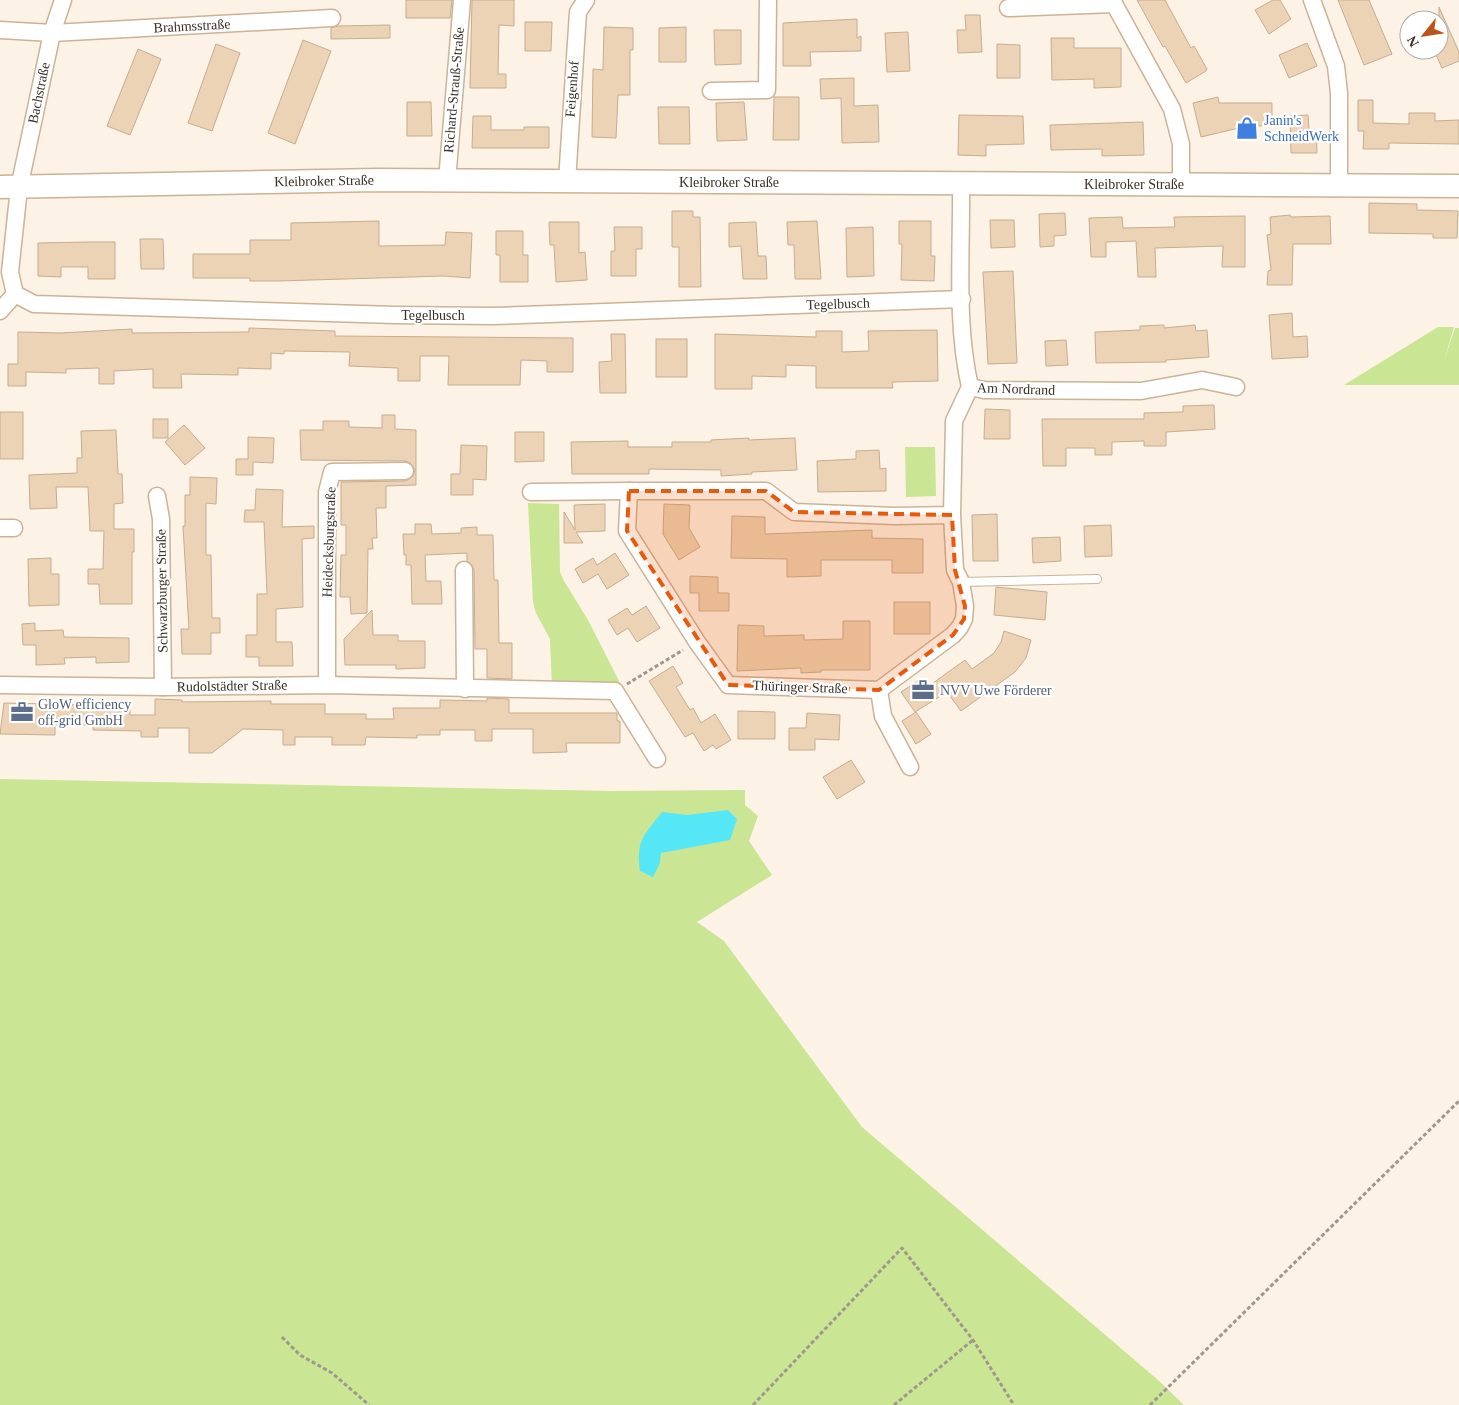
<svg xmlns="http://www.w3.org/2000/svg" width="1459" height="1405" viewBox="0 0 1459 1405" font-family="'Times New Roman',serif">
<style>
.green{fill:#cae594}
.water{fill:#56e7f7}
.building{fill:#ecd3b5;stroke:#c5ad90}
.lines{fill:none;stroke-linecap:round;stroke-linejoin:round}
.lane-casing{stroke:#cbb396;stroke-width:10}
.street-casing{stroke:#cbb396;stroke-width:19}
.secondary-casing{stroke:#cbb396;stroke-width:25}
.path{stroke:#a1978c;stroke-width:3;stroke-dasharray:4 2.5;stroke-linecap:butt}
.lane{stroke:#fff;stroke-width:8}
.street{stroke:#fff;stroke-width:16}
.secondary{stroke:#fff;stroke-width:22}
.marked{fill:#e8590c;fill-opacity:0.2;stroke:#e8590c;stroke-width:4;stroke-dasharray:10 6;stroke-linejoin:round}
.labels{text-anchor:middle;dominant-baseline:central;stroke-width:4.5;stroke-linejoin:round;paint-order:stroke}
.street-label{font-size:14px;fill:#3a3025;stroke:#fff}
.shop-label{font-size:14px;fill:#366cbe;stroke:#fff;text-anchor:start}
.service-label{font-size:14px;fill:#4e5e75;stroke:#fff;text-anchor:start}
</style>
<rect width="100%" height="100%" fill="#fcf2e6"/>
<g class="green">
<polygon points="1438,327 1454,327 1444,361 1455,328 1459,328 1459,385 1344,385"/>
<polygon points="905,447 935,447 936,496 906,497"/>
<polygon points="528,503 559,504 560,572 564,581 588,620 620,683 614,686 552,687 550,639 536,613 533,602"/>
<polygon points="0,779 612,791 745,790 745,805 758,816 749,841 772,875 697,922 724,941 862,1127 1158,1380 1184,1405 0,1405"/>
</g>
<path class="water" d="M728,810L737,819L730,840L661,853L660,863L653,877L640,871C636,839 644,836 662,812L687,815Z"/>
<g class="building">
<polygon points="406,0 452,0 450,18 406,18"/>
<polygon points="472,0 514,0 514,26 499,25 498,74 506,74 506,88 470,88"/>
<polygon points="1137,0 1165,0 1191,48 1194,46 1207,69 1206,71 1186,83 1165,46 1163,47"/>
<polygon points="1273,0 1280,0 1291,19 1269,34 1255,10"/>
<polygon points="1338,0 1369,0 1392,54 1364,65"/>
<polygon points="1439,7 1459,52 1459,61 1442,68 1434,50 1439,50"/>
<polygon points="965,15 980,15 982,52 958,53 957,30 966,30"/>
<polygon points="857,19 857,38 861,36 861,51 810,52 811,66 783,66 783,23"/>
<polygon points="525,22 552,22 551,51 525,51"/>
<polygon points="390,25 390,38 331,39 331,28 338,26"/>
<polygon points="604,27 633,28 633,50 630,50 630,95 618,95 616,138 592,137 593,69 603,70"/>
<polygon points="686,27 686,62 659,62 659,28"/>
<polygon points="714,30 741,30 741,64 715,65"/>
<polygon points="908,32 910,71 887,72 885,33"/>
<polygon points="1051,38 1074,38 1074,48 1121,48 1121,87 1094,88 1094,79 1052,80"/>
<polygon points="303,40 331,51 295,144 268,133"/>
<polygon points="1307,43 1317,66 1289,78 1279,55"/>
<polygon points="216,44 240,53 212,131 188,123"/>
<polygon points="997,44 1020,45 1020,78 997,78"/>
<polygon points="138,49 161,59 130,135 107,126"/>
<polygon points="854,78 854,106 878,105 879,142 842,143 841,98 821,99 820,79"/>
<polygon points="774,97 799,97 799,140 773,140"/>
<polygon points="1218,97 1219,103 1272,103 1272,125 1243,127 1201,137 1193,103"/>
<polygon points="1358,100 1373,100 1373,123 1409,124 1409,113 1435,113 1435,121 1459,120 1459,144 1389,143 1389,149 1363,149 1364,131 1358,131"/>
<polygon points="407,102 431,102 432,136 407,136"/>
<polygon points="744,102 747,140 717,141 716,103"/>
<polygon points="658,107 689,107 690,144 659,144"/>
<polygon points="959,115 1023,116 1024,144 986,145 986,156 958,155"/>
<polygon points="1308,115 1309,130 1316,130 1317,153 1291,153 1290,116"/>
<polygon points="473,116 491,116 491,130 524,130 524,127 549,127 549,148 472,148"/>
<polygon points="1143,122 1144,155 1102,156 1102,149 1051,150 1050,125"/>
<polygon points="1369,203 1417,204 1417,210 1458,211 1457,238 1433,238 1433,234 1369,233"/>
<polygon points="672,211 693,211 693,217 700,217 701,287 679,287 679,247 672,247"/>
<polygon points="1065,213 1066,235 1054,236 1054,246 1040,247 1039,214"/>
<polygon points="1290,215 1291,217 1330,216 1331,244 1293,244 1292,285 1267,285 1268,271 1271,270 1267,235 1271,234 1270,217"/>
<polygon points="1245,216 1245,267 1222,267 1223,246 1155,248 1156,277 1138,277 1136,241 1106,242 1106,257 1091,257 1089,218 1122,217 1123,228 1175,227 1174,217"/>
<polygon points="990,220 1014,220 1015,247 991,248"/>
<polygon points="379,221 379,246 445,245 446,232 472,233 470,278 444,276 278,281 250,281 250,278 193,278 193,254 250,254 250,240 291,240 291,223"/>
<polygon points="817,221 821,279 795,279 794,245 788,245 787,222"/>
<polygon points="899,221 931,221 931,256 935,256 934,281 901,280 902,244 899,244"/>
<polygon points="549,222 579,222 579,253 585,252 587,280 556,282 554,245 550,245"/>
<polygon points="756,222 758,256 766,256 767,279 743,279 741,246 729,247 729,223"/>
<polygon points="614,227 642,227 642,249 636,249 636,276 611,276 611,251 615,251"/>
<polygon points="873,227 874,276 847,277 846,228"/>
<polygon points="496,231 523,231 523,255 528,255 528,282 500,282 500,255 496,255"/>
<polygon points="140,239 163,239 164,269 141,269"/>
<polygon points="88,242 115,242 115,279 88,279 88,267 61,267 61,277 38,276 38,243"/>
<polygon points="1013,271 1017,363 988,364 983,272"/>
<polygon points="1292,313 1293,337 1307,336 1308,357 1272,359 1269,315"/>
<polygon points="1164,325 1164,328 1195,325 1196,331 1207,330 1209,357 1166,360 1166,362 1096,363 1095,332 1140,330 1140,326"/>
<polygon points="249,328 335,331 335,336 573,338 573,372 547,372 547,361 521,360 520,385 448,385 449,356 420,356 420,381 398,381 398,368 349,366 350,352 284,351 284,354 271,353 271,369 238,368 238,375 181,374 182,388 153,388 153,369 114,371 114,384 99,384 99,368 66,369 66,373 26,372 26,386 8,386 8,364 18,364 18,332 61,333 132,329 132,333 249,332"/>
<polygon points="937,330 938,381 892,382 893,388 816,388 816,366 786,365 786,377 752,376 752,389 715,389 715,334 816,337 816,331 842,331 842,352 869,351 868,331"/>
<polygon points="611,334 625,334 626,393 600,393 599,362 612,361"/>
<rect x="656" y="339" width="31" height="38"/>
<polygon points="1066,340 1068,365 1046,366 1045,341"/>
<polygon points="1214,405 1215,429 1166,432 1166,446 1144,446 1144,441 1112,442 1112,455 1095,455 1095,448 1066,448 1066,466 1043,466 1042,419 1144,419 1144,413 1183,412 1183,406"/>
<polygon points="985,409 1010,410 1010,439 984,439"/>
<rect x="0" y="412" width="23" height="47"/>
<polygon points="382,415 395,415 395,429 416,430 416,485 386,486 386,508 376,508 377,538 372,538 373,549 368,549 367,613 351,614 350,597 340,597 341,555 346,555 346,525 341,525 341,482 406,481 413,476 415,470 410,463 405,461 301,460 300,430 323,430 323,421 349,421 349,427 382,428"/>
<rect x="153" y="419" width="15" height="19"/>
<polygon points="184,425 205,448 185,465 165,442"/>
<polygon points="116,430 118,474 122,474 123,503 114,504 114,529 134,529 134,552 132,552 132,604 100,604 99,584 88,584 88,569 103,569 104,531 90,531 88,487 56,487 57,508 30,509 29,475 77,473 77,458 82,458 81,431"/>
<polygon points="515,432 544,432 544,461 515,462"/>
<polygon points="248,437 274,438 273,463 253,462 253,475 236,475 236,459 248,459"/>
<polygon points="749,438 749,440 795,438 797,470 752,472 752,474 721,476 721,470 649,469 649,474 572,474 571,442 628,441 628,447 672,447 672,442 711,442 711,440"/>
<polygon points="461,445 487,446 486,480 473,479 473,495 451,495 451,474 460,474"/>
<polygon points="879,450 880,469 886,468 886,491 818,492 817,461 856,459 856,451"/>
<polygon points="190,477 217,478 216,504 206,503 206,555 211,555 212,618 220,618 220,633 211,633 211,654 182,654 181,629 189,629 183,526 185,526 185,495 190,495"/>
<polygon points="256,489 283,490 282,527 314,526 314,538 302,539 303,607 276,609 276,642 292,642 293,666 259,666 259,657 246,657 246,635 257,635 257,594 267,594 264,522 244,522 245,510 255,510"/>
<polygon points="605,504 605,531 576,532 583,543 564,543 564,512 575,530 574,505"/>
<polygon points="664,504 690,505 689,528 700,547 679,560 663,534"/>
<polygon points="997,514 998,561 973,561 972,515"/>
<polygon points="732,516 765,517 765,534 872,530 872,538 923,539 923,573 892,573 892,560 821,560 821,576 787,577 787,559 731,558"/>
<polygon points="415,524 431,524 432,534 461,533 461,528 477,527 477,535 493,535 494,580 498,580 499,643 512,643 512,679 487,678 487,649 475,649 474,570 472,565 467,561 467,553 425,555 426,581 441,581 442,604 412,604 411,565 406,565 406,555 404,555 403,534 415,534"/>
<polygon points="1111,525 1112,556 1085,557 1084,526"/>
<polygon points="1060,537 1061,561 1033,563 1032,538"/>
<polygon points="615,553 629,575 607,589 598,574 583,583 575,569 593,558 597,565"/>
<polygon points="51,558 51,574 59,574 59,605 29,606 28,559"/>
<polygon points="690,576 718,577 718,593 729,593 729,611 699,611 699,593 690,593"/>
<polygon points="996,587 1047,592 1045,620 994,615"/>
<rect x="894" y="602" width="36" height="32"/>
<polygon points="646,606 660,628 637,642 628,628 617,635 608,620 627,608 632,615"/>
<polygon points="372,610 373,635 398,635 398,641 425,641 425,668 396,669 396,665 345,665 344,639"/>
<polygon points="843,621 870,621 870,670 821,670 821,672 801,673 801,668 737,671 738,625 764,626 764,636 804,635 804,640 843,639"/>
<polygon points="35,623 35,631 63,630 64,637 129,638 129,662 96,663 96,657 64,658 65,664 36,665 36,645 23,645 22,624"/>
<polygon points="1004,631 1031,640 1026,658 1015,672 961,711 947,692 915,712 901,692 921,679 926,688 965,660 972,669 994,653 1001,642"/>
<polygon points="673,666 683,683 676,687 690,710 693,708 701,723 715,714 731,740 716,749 713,745 704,751 693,733 685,737 649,681"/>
<polygon points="487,698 509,699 509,713 617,713 617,721 620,721 620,743 566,743 567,752 533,753 533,729 492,729 492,741 475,741 475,730 440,730 440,735 417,735 417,738 366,737 365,745 332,745 332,737 295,737 295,745 283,745 283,730 243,729 212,753 189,753 189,728 158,728 158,737 141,737 141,731 93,730 93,725 55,725 55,735 0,734 4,703 130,706 130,715 155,715 155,699 182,700 182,702 271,701 271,704 325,704 325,714 366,714 366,719 394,719 393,708 440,708 440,700 487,701"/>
<polygon points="738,711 775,712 775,739 738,739"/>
<polygon points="916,712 931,734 916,744 902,721"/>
<polygon points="807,713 840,715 839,740 815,739 815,750 789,750 789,728 806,728"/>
<polygon points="851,760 865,782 837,799 823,777"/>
</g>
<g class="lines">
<defs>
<polyline id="lane" points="961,582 1097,579"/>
<g id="street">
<polyline points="63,0 52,33 19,188 10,272 15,294 34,304 395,315 493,316 962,299"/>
<polyline points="1112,0 1172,109 1181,144 1181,184"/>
<polyline points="1312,0 1336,66 1339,93 1339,185"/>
<polyline points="1008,8 1114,4"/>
<polyline points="0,30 52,33 332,18"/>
<polyline points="711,91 767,90 768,0"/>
<polyline points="447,181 462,0"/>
<polyline points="567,181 578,12 586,0"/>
<path d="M961,182C962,249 955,322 970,387"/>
<polyline points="0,311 15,294"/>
<polyline points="970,387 984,390 1141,391 1202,380 1236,387"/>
<polyline points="531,492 629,491"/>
<polyline points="157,496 161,519 163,687"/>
<polyline points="952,515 894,516 794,512 766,491 629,491 627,531 697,642 728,685 879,690 953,635 960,627 964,619 965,606 961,582 955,570 952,515 954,421 970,387"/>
<polyline points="0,528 14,528"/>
<polyline points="464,570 465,689"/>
<polyline points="0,685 163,687 327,685 615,691 657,759"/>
<polyline points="327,685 327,492 332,472 405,471"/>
<polyline points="879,690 883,716 910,767"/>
</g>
<polyline id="secondary" points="0,187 377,180 1459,186"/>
</defs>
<use href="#lane" class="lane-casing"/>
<use href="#street" class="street-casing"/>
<use href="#secondary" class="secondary-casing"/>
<g class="path">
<polyline points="627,684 683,650"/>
<polyline points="282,1337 300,1355 332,1373 369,1405"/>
<polyline points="753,1405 902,1248 973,1340 1014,1405"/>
<polyline points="894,1405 973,1340"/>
<polyline points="1150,1405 1459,1101"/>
</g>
<use href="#lane" class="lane"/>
<use href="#street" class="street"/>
<use href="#secondary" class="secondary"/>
</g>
<path class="marked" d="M629,491H766L794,512L952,515L955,570L965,606L964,619L953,635L879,690L728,685L627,531Z"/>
<defs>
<symbol id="shop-bare" viewBox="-9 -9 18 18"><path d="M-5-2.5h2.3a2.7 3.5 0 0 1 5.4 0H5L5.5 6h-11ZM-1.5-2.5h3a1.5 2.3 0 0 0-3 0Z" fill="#3f7fe0" stroke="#fff" stroke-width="2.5" paint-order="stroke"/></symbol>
<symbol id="office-bare" viewBox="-9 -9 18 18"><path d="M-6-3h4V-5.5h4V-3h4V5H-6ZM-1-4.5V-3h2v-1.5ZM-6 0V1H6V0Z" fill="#5c6f8a" stroke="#fff" stroke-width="2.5" paint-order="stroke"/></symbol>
</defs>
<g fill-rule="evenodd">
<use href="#shop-bare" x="1231" y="112" width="32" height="32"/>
<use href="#office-bare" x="907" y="674" width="32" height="32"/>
<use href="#office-bare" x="6" y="696" width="32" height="32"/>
</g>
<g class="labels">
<g class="street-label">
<text transform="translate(192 26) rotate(-3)">Brahmsstraße</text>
<text transform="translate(572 89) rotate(-86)">Feigenhof</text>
<text transform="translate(454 90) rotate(-85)">Richard-Strauß-Straße</text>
<text transform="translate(39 93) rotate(-78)">Bachstraße</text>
<text transform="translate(324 181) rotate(-1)">Kleibroker Straße</text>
<text x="729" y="182">Kleibroker Straße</text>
<text x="1134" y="184">Kleibroker Straße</text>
<text transform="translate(838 304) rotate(-2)">Tegelbusch</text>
<text x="433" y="315">Tegelbusch</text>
<text transform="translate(1016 389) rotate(2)">Am Nordrand</text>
<text transform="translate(329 542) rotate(-88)">Heidecksburgstraße</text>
<text transform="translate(162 591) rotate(-91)">Schwarzburger Straße</text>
<text transform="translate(232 686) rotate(-1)">Rudolstädter Straße</text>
<text transform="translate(800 687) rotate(2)">Thüringer Straße</text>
</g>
<g class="shop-label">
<text x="1264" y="120">Janin's<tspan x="1264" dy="16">SchneidWerk</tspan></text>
</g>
<g class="service-label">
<text x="940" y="690">NVV Uwe Förderer</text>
<text x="38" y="704">GloW efficiency<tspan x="38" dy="16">off-grid GmbH</tspan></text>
</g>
</g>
<g transform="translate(1424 35) rotate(240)"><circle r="24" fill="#ffffff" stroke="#b0aca8"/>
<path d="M0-4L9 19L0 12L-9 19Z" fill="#b8551b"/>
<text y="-8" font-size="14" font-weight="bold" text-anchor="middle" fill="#3a3025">N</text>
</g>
</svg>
